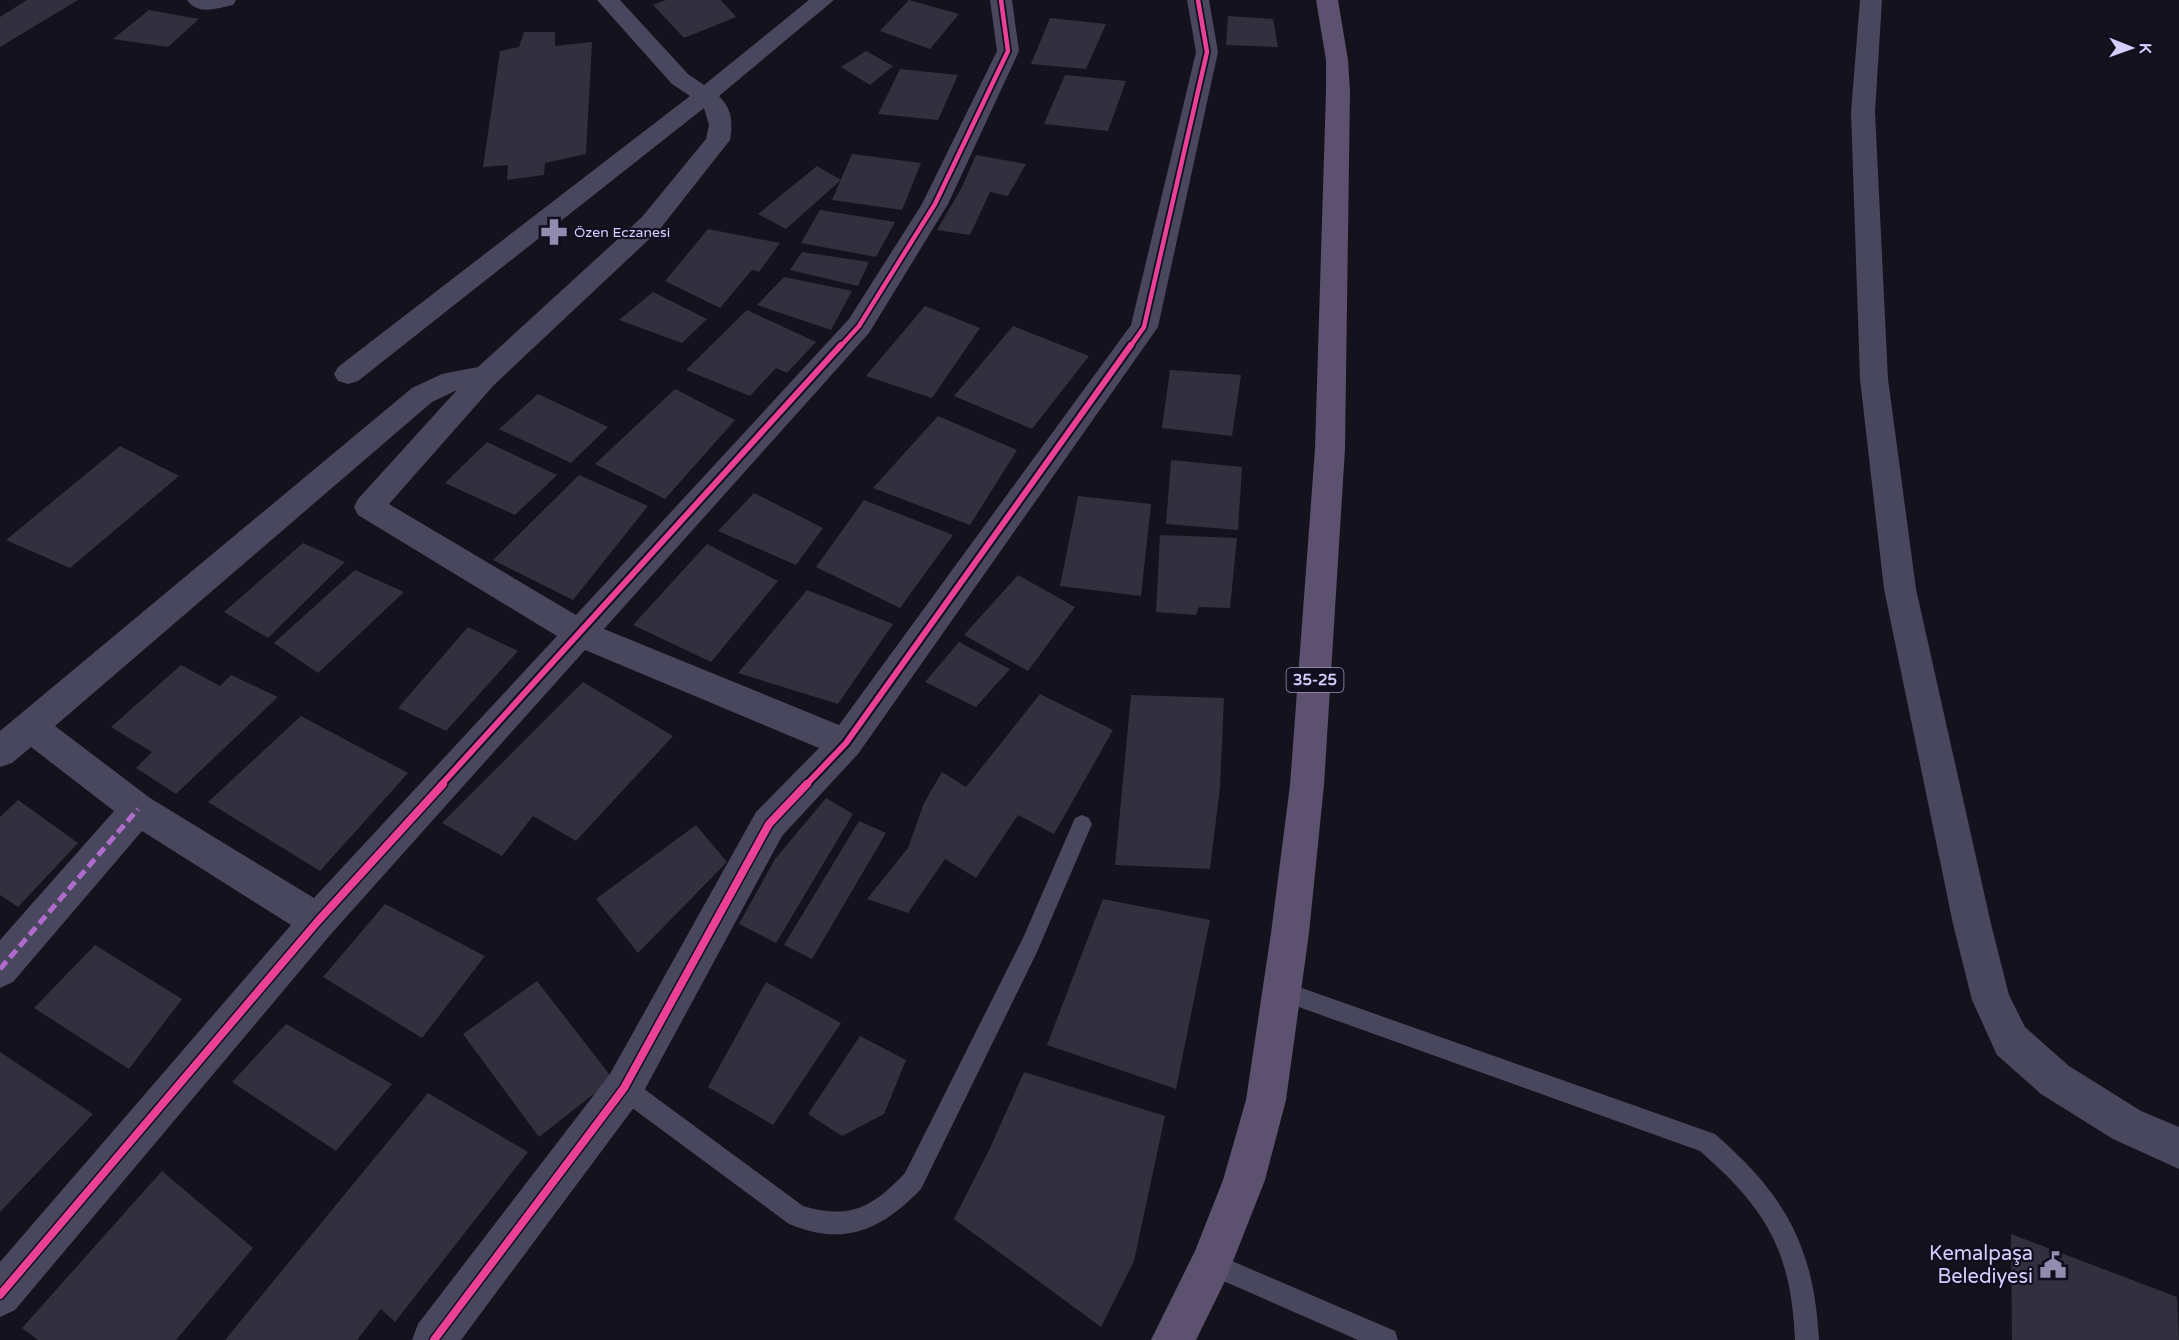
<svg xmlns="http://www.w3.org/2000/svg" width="2179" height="1340" viewBox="0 0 2179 1340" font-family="'Varela Round',sans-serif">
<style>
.building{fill:#32303e}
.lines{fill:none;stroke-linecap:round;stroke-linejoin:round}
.service{fill:#48475d;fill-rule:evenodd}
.minor{fill:#48475d;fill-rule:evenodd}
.primary{fill:#5c516e;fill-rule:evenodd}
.quiet{stroke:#b06ccc;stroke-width:5;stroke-dasharray:10 5;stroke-linecap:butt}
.cycleway-far2-casing{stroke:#110e20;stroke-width:8}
.cycleway-far1-casing{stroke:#110e20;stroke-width:10}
.cycleway-casing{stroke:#110e20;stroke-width:11}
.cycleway-far2{stroke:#ea4096;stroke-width:4.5}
.cycleway-far1{stroke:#ea4096;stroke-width:6}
.cycleway{stroke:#ea4096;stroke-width:8}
.labels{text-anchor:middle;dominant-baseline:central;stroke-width:4.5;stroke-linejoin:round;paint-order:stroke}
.far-poi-label{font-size:14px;fill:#d4cffd;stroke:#110e20;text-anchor:start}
.shield{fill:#110e20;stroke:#9a95bb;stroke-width:1.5}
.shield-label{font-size:15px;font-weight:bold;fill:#d4cffd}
.near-poi-label{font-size:20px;fill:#d4cffd;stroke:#110e20;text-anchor:end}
</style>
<rect width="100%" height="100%" fill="#14121c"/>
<g class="building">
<polygon points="27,0 78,0 0,47 0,17"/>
<polygon points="666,0 721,0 736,17 684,38 653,5"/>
<polygon points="909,0 959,14 930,49 880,31"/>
<polygon points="149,10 199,19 168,47 113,39"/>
<polygon points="1228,16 1273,19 1278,47 1226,45"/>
<polygon points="1050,18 1106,24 1086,69 1031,64"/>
<polygon points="524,32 555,32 555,46 592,42 586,154 545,163 544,175 507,180 508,165 483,167 500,51 519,47"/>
<polygon points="866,51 893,66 870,85 841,67"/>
<polygon points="900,69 958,75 938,120 878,114"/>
<polygon points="1065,75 1126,81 1108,131 1044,124"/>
<polygon points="852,154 921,163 902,210 832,200"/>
<polygon points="976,155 1026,164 1008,196 990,192 970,235 937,230 962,187"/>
<polygon points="817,166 841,180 786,229 758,214"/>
<polygon points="820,210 895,222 876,257 801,243"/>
<polygon points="708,229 780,243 759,272 752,270 720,308 665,281"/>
<polygon points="802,252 869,262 858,286 790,270"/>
<polygon points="784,277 852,291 831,330 757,305"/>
<polygon points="653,292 707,319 682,343 619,320"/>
<polygon points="925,306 980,328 932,398 866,376"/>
<polygon points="747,310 816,342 787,373 776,368 750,396 686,370"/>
<polygon points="1013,326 1089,356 1032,429 954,396"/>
<polygon points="1170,370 1241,375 1232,436 1162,428"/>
<polygon points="675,389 735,420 665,499 595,464"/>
<polygon points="538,394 608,427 571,463 499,429"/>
<polygon points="938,416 1017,450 970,525 873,488"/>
<polygon points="487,442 557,475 515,515 445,483"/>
<polygon points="120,446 179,476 70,568 6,540"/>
<polygon points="1171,460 1242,467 1238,530 1166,524"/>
<polygon points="579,475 648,506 573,600 493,560"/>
<polygon points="754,493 823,528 796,565 718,531"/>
<polygon points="1078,496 1151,504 1141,596 1060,586"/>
<polygon points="864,500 953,535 900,608 816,567"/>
<polygon points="1160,535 1237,538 1230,608 1199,607 1196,615 1156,612"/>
<polygon points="303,543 345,562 268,638 224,612"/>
<polygon points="707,544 778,581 711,662 633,625"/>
<polygon points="355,570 404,592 318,673 274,643"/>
<polygon points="1018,575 1075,607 1028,671 964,635"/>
<polygon points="807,590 893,624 838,704 738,673"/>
<polygon points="468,627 518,651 446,731 398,708"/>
<polygon points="959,642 1010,669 976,707 925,682"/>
<polygon points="181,665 220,686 231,675 278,697 176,794 136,768 152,752 111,727"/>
<polygon points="583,682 673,736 576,841 533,816 502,856 442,823"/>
<polygon points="1040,694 1113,730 1054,834 1018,815 976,878 945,859 908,913 867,899 908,848 924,803 942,772 966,787"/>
<polygon points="1131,695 1224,698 1220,787 1210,869 1115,865"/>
<polygon points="301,716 408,773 320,871 208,802"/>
<polygon points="826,798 853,814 776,943 739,924 775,859"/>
<polygon points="18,800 78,843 18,907 0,895 0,817"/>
<polygon points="859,821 886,833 812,959 784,945"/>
<polygon points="696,825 727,862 638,953 596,899"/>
<polygon points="1103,899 1210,920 1176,1089 1047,1045"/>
<polygon points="385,904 485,956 422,1038 323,977"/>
<polygon points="95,945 182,999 129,1069 34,1008"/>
<polygon points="537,981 613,1079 539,1137 463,1034"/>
<polygon points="766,982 841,1023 773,1125 708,1087"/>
<polygon points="286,1024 392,1084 336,1151 232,1082"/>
<polygon points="860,1036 906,1060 884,1114 842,1136 808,1114"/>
<polygon points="0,1052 93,1114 0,1212"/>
<polygon points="1024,1072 1165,1116 1134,1261 1101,1327 954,1219 990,1148"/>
<polygon points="428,1093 528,1152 395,1322 381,1309 357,1340 225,1340"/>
<polygon points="162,1171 253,1248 176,1340 38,1340 22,1328"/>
<polygon points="2011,1234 2177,1297 2179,1340 2012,1340"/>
</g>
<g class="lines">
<g class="service">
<path d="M1082,815L1089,818L1092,824L1037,952L921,1189C882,1230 844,1247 789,1224L616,1096L613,1088L616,1080L624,1077L632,1080L803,1206C850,1220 873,1207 905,1173L1023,938L1075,818Z"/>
<path d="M1282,981L1715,1134C1785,1195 1814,1246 1819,1340H1795C1791,1250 1766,1209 1700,1151L1282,1001L1275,998L1272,991L1275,984Z"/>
<polygon points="1211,1252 1395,1331 1398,1340 1358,1340 1203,1272 1199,1264 1203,1256"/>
</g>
<g class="minor">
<path d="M187,0H236L233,5C217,8 198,16 187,0Z"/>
<path d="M597,0H620L688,74L704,85L809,0H834L719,96C732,109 733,122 730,140L660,229L494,385L389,504L576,615L849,319L922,204L997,51L990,0H1012L1019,51L948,204L869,333L604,629L839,725L1131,325L1196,52L1187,0H1209L1218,52L1158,327L858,754L782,836L638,1102L461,1340H412L418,1324L610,1074L756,812L819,748L585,650L331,934L15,1310L0,1317V1262L291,925L142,831L13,982L0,988V940L114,811L31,747L12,763L0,767V731L412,388L442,374L478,367L642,217L706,139L709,125L704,108L358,381L348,384L338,381L334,374L338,367L690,96L672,84ZM457,390L358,499L354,507L358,515L557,636L314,898L150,798L55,726L432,402Z"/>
<polygon points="1860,0 1882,0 1875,112 1888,379 1916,589 1991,924 2009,995 2025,1027 2069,1066 2141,1111 2179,1127 2179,1169 2113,1139 2041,1094 1997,1055 1972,1000 1953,924 1884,589 1860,379 1851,112"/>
</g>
<polygon class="primary" points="1316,0 1338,0 1348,60 1350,91 1345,449 1324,785 1309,933 1286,1100 1265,1180 1226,1279 1196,1340 1151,1340 1195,1251 1223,1180 1246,1100 1271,933 1290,785 1315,449 1326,91 1326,60"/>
<polyline class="quiet" points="0,969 138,809"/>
<defs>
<g id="cycleway-far2">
<polyline points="840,347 859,326 935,204 1008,51 1001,0"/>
<polyline points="1130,347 1144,327 1207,52 1198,0"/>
</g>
<g id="cycleway-far1">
<polyline points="441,785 841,345"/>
<polyline points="806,785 846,743 1131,345"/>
</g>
<g id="cycleway">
<polyline points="0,1295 318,921 443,784"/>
<polyline points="434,1340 624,1088 769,824 807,784"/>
</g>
</defs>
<use href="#cycleway-far2" class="cycleway-far2-casing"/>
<use href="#cycleway-far1" class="cycleway-far1-casing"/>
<use href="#cycleway" class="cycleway-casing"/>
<use href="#cycleway-far2" class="cycleway-far2"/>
<use href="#cycleway-far1" class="cycleway-far1"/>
<use href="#cycleway" class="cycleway"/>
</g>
<defs>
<symbol id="pharmacy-bare" viewBox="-9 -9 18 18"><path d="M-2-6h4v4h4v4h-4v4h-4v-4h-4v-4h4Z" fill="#918dae" stroke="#110e20" stroke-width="2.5" paint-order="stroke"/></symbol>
<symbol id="civic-bare" viewBox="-9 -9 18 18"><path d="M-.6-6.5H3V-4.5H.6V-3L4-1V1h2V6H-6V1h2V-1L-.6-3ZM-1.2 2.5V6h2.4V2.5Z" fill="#918dae" stroke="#110e20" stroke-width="2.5" paint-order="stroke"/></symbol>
</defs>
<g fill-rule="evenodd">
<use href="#pharmacy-bare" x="535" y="213" width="38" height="38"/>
<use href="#civic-bare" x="2034" y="1246" width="38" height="38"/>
</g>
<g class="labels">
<g class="far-poi-label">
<text x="574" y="232">Özen Eczanesi</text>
</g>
<rect class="shield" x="1286.5" y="668" width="57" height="24" rx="4.5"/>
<g class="shield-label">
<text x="1315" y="680">35-25</text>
</g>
<g class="near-poi-label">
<text x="2033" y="1254">Kemalpaşa<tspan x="2033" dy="23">Belediyesi</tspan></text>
</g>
</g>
<g transform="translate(2131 48) rotate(91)" stroke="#110e20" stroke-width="4.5" paint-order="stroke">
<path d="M0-4.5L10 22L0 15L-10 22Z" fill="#d4cffd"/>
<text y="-9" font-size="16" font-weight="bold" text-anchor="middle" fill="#d4cffd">K</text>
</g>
</svg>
